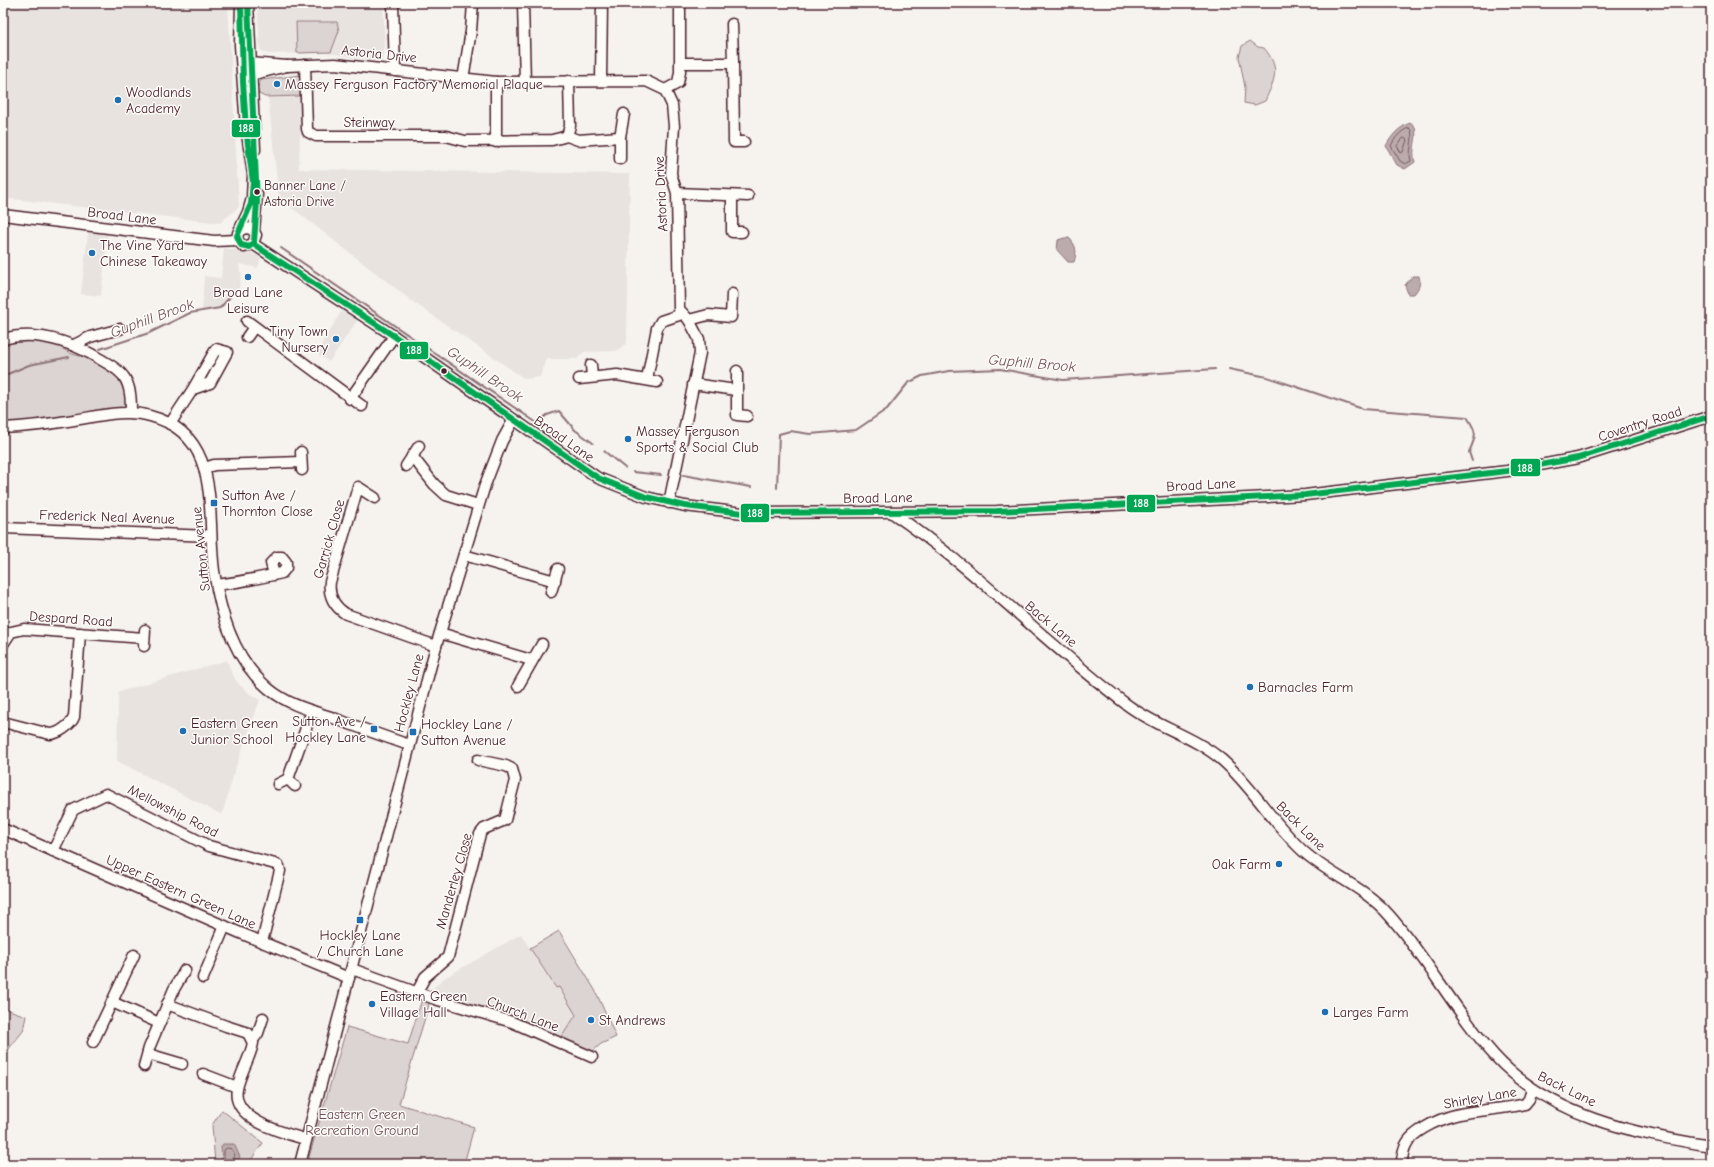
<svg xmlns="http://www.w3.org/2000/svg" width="1714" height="1167" viewBox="0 0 1714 1167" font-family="'Comic Neue',sans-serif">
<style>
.built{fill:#e9e3e0}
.green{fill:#dcd4d2;stroke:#937a7e}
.water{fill:#bbabac;stroke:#8e7378}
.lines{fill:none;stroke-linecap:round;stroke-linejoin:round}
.shore{stroke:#77575f;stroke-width:1}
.stream{stroke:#8e7378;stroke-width:2}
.minor-casing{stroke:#4a1f2b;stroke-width:13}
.minor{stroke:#fdfcf7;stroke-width:10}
.bus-1-casing{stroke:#fdfcf7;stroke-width:9}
.bus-1{stroke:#00a651;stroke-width:6}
.poi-dot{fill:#1f6fb2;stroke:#fdfcf7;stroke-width:1.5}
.bus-dot{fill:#4a1f2b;stroke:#fdfcf7;stroke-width:1.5}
.labels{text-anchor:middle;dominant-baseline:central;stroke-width:3;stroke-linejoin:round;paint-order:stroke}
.bus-label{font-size:13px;fill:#4a1f2b;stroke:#fdfcf7;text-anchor:start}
.street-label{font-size:14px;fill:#4a1f2b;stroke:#fdfcf7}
.poi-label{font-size:14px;fill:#4a1f2b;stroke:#fdfcf7;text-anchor:start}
.park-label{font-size:14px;fill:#6e4c55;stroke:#fdfcf7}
.water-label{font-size:15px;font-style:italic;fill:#725058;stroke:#fdfcf7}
.line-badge{stroke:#fdfcf7;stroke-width:1.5}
.badge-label{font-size:11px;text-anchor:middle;font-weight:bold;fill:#fff}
</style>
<rect width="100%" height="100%" fill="#f6f3ef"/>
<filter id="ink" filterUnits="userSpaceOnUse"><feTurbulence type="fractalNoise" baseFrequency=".025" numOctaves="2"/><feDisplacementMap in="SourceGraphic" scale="8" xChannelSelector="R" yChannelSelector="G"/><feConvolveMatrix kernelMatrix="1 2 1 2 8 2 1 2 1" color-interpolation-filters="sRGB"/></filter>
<g filter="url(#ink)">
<g class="built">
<polygon points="3,3 228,3 239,207 220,223 3,198"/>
<polygon points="257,3 383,3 385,46 382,59 372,60 327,53 268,54 260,50"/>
<polygon points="301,96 299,169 630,174 627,343 616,351 584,352 577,359 546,359 540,377 525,379 413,302 296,211 279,200 268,97"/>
<polygon points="88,232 108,234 101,296 81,294"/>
<polygon points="224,248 244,251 261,256 258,268 239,264 240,272 242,272 238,292 228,296 220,308 202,310 204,276 221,278"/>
<polygon points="344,307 359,318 329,362 316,353"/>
<polygon points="227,660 231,671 237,682 250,694 260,700 236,767 222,815 117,761 118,692"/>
<polygon points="521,934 555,988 559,986 576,1015 560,1039 430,991 444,978"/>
</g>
<g class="green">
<polygon points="296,22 337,22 339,31 331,52 297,53"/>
<path d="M1250,41L1258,47L1264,48C1281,68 1275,79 1265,101L1255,105L1244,103L1245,87L1239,57L1242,46Z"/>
<polygon points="300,75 301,96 265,97 259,94 257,88 261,80"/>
<polygon points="25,339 54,344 72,354 96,360 111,369 121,379 125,390 126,400 124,407 119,410 45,420 3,423 3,342"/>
<polygon points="559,931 595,990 616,1037 601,1044 592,1052 560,1039 576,1015 559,987 556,988 530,948"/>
<polygon points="422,999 430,1001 399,1104 474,1127 464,1164 307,1164 347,1027 408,1044"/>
<polygon points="3,1008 26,1016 23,1031 4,1055"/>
<polygon points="222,1110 263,1143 248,1164 215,1164 212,1125"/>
</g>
<g class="water">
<path d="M1410,123L1415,127C1418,142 1411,147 1415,162L1405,169L1397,165L1386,146C1391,136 1399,127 1410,123Z"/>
<path d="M1064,238H1069C1077,246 1077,252 1074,262H1068L1057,250L1058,240Z"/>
<path d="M1413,276H1419C1421,284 1419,288 1414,294H1408L1405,285Z"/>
<polygon points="223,1144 234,1144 240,1157 235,1163 219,1164 222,1161 221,1147"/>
</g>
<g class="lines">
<g class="shore">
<path d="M1409,128L1411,130C1414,141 1408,150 1411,161L1405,164L1400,161L1391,146C1394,139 1401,130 1409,128Z"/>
<polygon points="1404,138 1407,140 1403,152 1401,153 1397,146"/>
<polyline points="224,1164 224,1150 227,1148 232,1149 235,1155 231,1164"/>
</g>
<g class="stream">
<polyline points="281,248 537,423 547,415 559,411 575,430 593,443"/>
<polyline points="100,349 149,333 190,313 220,308 230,297"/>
<path d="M1229,369L1267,377L1363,409L1467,417C1477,432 1477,435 1469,452L1472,461"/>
<polyline points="3,376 29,365 69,357"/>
<polyline points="604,451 625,468"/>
<polyline points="633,472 661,475"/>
<polyline points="683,475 751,487"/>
<polyline points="777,488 779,434 790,431 810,434 856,430 887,409 908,383 922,376 949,371 1000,369 1063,380 1215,369"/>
</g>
<defs>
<g id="minor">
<polyline points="248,3 255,150"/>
<polyline points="393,3 395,71"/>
<polyline points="523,3 525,83"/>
<polyline points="732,24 733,63"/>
<polyline points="681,63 733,63 734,142 744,142"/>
<polyline points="305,65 307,129 308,132 316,136 446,136 465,141 552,140 560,138 567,136 570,126 569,81"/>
<polyline points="287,66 335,64 496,82 646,81 665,90 672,105 674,126 671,174 677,193 679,309 689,320 699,339 700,353 669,503"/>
<polyline points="246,76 287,66 250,63"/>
<polyline points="463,79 471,31 473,3"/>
<polyline points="601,81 602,3"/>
<polyline points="496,82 496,142"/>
<polyline points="665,90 678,83 680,72 680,3"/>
<polyline points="567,136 578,140 620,137"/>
<polyline points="620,159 620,137 624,114"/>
<polyline points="677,193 748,196"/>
<polyline points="732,196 732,232 742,232"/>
<polyline points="3,215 214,241 237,240"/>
<polyline points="239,231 245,228 252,229 256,235 253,244 244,247 237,240 238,233 248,212 252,198 253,175 246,127 240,45 241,3"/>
<polyline points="254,232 257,194"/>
<polyline points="253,244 394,336 598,478 646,497 685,506 743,513 997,511 1305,495 1507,471 1578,458 1711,416"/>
<polyline points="689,320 708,315 731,317 732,294"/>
<polyline points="247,321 362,406"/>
<polyline points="247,337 254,327"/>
<path d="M3,339C36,330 71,342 100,359C108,364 118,368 124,377C131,387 131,401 131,413"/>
<polyline points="74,345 90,337 120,329"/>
<polyline points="591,365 592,377"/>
<polyline points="737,371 737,415 747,416"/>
<polyline points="579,379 617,375 657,382"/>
<polyline points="647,379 657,328 661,321 682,314"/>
<polyline points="693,384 736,390"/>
<polyline points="350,399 394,336"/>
<polyline points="170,424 193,389 210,383 227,352 216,349 193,389"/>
<path d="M3,428C27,427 50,424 74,420C99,416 125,409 150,416C224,435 206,514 214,571C220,613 235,661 269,689C287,704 309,710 331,717C357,727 383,736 409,745"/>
<polyline points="301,452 302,470"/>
<polyline points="412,456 434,484 446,495 478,505"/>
<polyline points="406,466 419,446"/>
<polyline points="205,468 214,465 301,462"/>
<path d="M375,498L358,487L330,582C328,596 335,607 346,614L436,646"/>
<path d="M891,512C975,568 1045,643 1126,704C1156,727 1194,736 1222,760C1253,787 1273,824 1304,852C1331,876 1365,887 1389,915C1428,959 1455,1012 1494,1055C1550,1117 1633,1133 1711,1146"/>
<polyline points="3,528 211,536"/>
<polyline points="464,555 555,581"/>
<path d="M217,585C239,582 260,578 282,573L286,568V562L282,557H277L271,563L274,575"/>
<polyline points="551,592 558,569"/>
<polyline points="440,633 531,660"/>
<polyline points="3,644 11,632 24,629 144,638"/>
<polyline points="144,646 145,630"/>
<polyline points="518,686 542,644"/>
<path d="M3,722L50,734C58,734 71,725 74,717L80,633"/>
<polyline points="288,779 312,711"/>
<polyline points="278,784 288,779 295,786"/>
<polyline points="3,829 238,932 349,978"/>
<polyline points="53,851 73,810 106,794 209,846 275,864 279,866 280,871 262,942"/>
<polyline points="352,969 435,999 512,1022 592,1057"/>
<polyline points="203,978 225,926"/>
<polyline points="417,992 425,977 448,957 480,834 484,829 505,820 515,780 512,769 506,766 478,760"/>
<polyline points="112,1002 159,1023"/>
<path d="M167,1004L226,1026L248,1033L253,1043C250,1059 240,1073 237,1089C231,1120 284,1133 305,1139"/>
<polyline points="253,1040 258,1033 263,1018"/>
<polyline points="93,1042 134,955"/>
<polyline points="148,1054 182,1064"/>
<polyline points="144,1066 149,1048 174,989 185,970"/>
<polyline points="203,1074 237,1087"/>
<polyline points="300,1164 436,646 485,485 502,441 513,421"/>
<path d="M1402,1164C1402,1145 1409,1137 1424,1128C1459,1107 1488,1113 1525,1104L1529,1099L1532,1089"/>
</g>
</defs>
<use href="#minor" class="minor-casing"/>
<use href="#minor" class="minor"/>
<defs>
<g id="bus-1">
<polyline points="241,3 243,82 246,129 253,182 251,204 237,236 241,245 249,247 254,242 257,202 248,3"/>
<polyline points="253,244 394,336 598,478 646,497 685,506 743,513 997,511 1305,495 1507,471 1578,458 1711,416"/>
</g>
</defs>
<use href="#bus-1" class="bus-1-casing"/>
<use href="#bus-1" class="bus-1"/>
</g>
</g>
<g class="poi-dot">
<circle cx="277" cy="84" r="4"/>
<circle cx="118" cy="100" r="4"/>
<circle cx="92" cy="253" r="4"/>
<circle cx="248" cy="277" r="4"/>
<circle cx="336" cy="339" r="4"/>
<circle cx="628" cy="439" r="4"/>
<rect x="210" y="499" width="8" height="8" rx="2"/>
<circle cx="1250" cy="687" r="4"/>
<rect x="370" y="725" width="8" height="8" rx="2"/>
<circle cx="183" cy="731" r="4"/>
<rect x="409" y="728" width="8" height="8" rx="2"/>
<circle cx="1279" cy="864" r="4"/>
<rect x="356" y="916" width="8" height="8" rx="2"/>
<circle cx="372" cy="1004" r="4"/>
<circle cx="1325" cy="1012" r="4"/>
<circle cx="591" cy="1020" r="4"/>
</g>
<g class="bus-dot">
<circle cx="257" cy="192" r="3.5"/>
<circle cx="444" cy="371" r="3.5"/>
</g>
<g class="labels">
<g class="bus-label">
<text x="264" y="185">Banner Lane /<tspan x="264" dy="16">Astoria Drive</tspan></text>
</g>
<g class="street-label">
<text transform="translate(379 54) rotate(6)">Astoria Drive</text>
<text x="369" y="122">Steinway</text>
<text transform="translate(661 194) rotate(-93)">Astoria Drive</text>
<text transform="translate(122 216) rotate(7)">Broad Lane</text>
<text transform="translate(1640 424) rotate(-18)">Coventry Road</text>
<text transform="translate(564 439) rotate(35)">Broad Lane</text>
<text transform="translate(1201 485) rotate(-3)">Broad Lane</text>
<text transform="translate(878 498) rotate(-1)">Broad Lane</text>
<text transform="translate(107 517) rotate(2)">Frederick Neal Avenue</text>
<text transform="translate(329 539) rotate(-74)">Garrick Close</text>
<text transform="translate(201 549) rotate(-96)">Sutton Avenue</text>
<text transform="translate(71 619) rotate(4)">Despard Road</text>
<text transform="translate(1051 624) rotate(40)">Back Lane</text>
<text transform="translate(409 693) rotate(-75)">Hockley Lane</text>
<text transform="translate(173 811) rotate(27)">Mellowship Road</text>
<text transform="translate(1301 826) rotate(45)">Back Lane</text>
<text transform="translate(454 881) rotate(-74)">Manderley Close</text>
<text transform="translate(181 892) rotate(24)">Upper Eastern Green Lane</text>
<text transform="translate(523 1014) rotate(21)">Church Lane</text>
<text transform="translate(1567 1089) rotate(26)">Back Lane</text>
<text transform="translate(1480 1098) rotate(-10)">Shirley Lane</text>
</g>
<g class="poi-label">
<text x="285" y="84">Massey Ferguson Factory Memorial Plaque</text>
<text x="126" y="92">Woodlands<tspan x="126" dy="16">Academy</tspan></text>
<text x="100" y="245">The Vine Yard<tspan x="100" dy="16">Chinese Takeaway</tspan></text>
<text x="248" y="292" text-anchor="middle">Broad Lane<tspan x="248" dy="16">Leisure</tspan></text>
<text x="328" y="331" text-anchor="end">Tiny Town<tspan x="328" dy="16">Nursery</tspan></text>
<text x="636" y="431">Massey Ferguson<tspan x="636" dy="16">Sports &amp; Social Club</tspan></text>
<text x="222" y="495">Sutton Ave /<tspan x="222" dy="16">Thornton Close</tspan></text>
<text x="1258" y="687">Barnacles Farm</text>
<text x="366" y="721" text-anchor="end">Sutton Ave /<tspan x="366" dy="16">Hockley Lane</tspan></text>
<text x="191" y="723">Eastern Green<tspan x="191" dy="16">Junior School</tspan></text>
<text x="421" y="724">Hockley Lane /<tspan x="421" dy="16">Sutton Avenue</tspan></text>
<text x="1271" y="864" text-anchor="end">Oak Farm</text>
<text x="360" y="935" text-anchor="middle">Hockley Lane<tspan x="360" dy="16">/ Church Lane</tspan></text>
<text x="380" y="996">Eastern Green<tspan x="380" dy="16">Village Hall</tspan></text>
<text x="1333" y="1012">Larges Farm</text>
<text x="599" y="1020">St Andrews</text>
</g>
<g class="park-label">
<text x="362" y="1114">Eastern Green<tspan x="362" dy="16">Recreation Ground</tspan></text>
</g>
<g class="water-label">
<text transform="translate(152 318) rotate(-20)">Guphill Brook</text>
<text transform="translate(1032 363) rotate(5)">Guphill Brook</text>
<text transform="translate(485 374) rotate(34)">Guphill Brook</text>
</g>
</g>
<g class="line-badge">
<rect x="231" y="119" width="30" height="19" rx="4" fill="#00a651"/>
<rect x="399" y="341" width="30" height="19" rx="4" fill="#00a651"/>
<rect x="1510" y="458" width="31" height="19" rx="4" fill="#00a651"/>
<rect x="1126" y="494" width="30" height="19" rx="4" fill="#00a651"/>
<rect x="740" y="503" width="30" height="20" rx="4" fill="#00a651"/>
</g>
<g class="badge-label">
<text x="246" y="132">188</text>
<text x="414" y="354">188</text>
<text x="1525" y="472">188</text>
<text x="1141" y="507">188</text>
<text x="755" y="517">188</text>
</g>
<rect width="1714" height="1167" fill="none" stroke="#fdfcf7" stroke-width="16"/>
<rect x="8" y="8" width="1698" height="1151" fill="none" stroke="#4a1f2b" stroke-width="1.5" filter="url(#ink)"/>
</svg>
